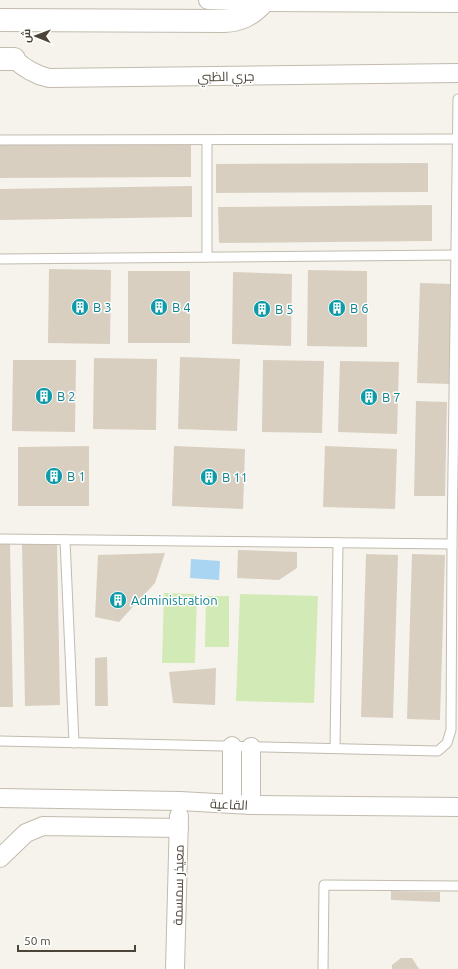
<svg xmlns="http://www.w3.org/2000/svg" width="458" height="969" viewBox="0 0 458 969" font-family="Ubuntu,Cairo,sans-serif">
<style>
.green{fill:#d2eab5}
.water{fill:#a9d4f2}
.building{fill:#d8cfc1}
.lines{fill:none;stroke-linecap:round;stroke-linejoin:round}
.service-casing{stroke:#c2bbae;stroke-width:11}
.minor-casing{stroke:#c2bbae;stroke-width:20}
.tertiary-casing{stroke:#c2bbae;stroke-width:24}
.service{stroke:#fff;stroke-width:9}
.minor{stroke:#fff;stroke-width:18}
.tertiary{stroke:#fff;stroke-width:22}
.labels{text-anchor:middle;dominant-baseline:central;stroke-width:3;stroke-linejoin:round;paint-order:stroke}
.street-label{font-size:13px;fill:#4b4439;stroke:#fff}
.culture-label{font-size:13px;fill:#0d838f;stroke:#fff;text-anchor:start}
</style>
<rect width="100%" height="100%" fill="#f6f3ec"/>
<g class="green">
<polygon points="164,593 197,594 195,663 162,663"/>
<polygon points="240,594 318,596 314,703 236,701"/>
<polygon points="206,596 229,596 229,647 205,647"/>
</g>
<polygon class="water" points="191,559 220,561 219,580 190,578"/>
<g class="building">
<polygon points="0,145 191,145 191,177 0,178"/>
<polygon points="428,163 428,192 216,193 216,164"/>
<polygon points="192,186 192,217 0,220 0,189"/>
<polygon points="432,205 432,241 219,243 218,207"/>
<polygon points="49,269 111,270 110,344 48,343"/>
<polygon points="308,270 367,271 367,347 307,346"/>
<rect x="128" y="271" width="62" height="72"/>
<polygon points="233,272 292,274 291,346 232,344"/>
<polygon points="420,283 453,284 450,384 417,383"/>
<polygon points="180,357 240,359 237,431 178,429"/>
<polygon points="94,358 157,359 156,430 93,429"/>
<polygon points="13,360 76,360 75,432 12,431"/>
<polygon points="263,360 324,361 322,433 262,432"/>
<polygon points="340,361 399,362 397,434 338,432"/>
<polygon points="416,401 447,402 445,496 414,496"/>
<polygon points="89,446 89,506 18,506 18,447"/>
<polygon points="174,446 245,449 243,509 172,506"/>
<polygon points="325,446 397,449 395,509 323,507"/>
<polygon points="57,541 60,705 25,706 22,542"/>
<polygon points="0,544 10,544 13,707 0,707"/>
<polygon points="238,550 297,552 297,568 279,580 237,578"/>
<polygon points="165,553 155,583 119,622 95,617 98,555"/>
<polygon points="366,554 398,555 393,718 361,717"/>
<polygon points="412,554 445,555 440,720 407,719"/>
<polygon points="107,657 108,706 95,706 95,658"/>
<polygon points="216,668 215,705 173,703 169,672"/>
<polygon points="391,891 440,892 440,902 391,900"/>
<polygon points="401,958 412,958 419,969 392,969 392,965"/>
</g>
<g class="lines">
<defs>
<g id="service">
<polyline points="0,140 457,139"/>
<polyline points="207,140 207,257"/>
<polyline points="0,259 456,255"/>
<polyline points="0,539 452,544"/>
<polyline points="65,540 74,743"/>
<polyline points="0,741 438,751 447,743 451,730 452,544 458,99"/>
<polyline points="335,748 338,543"/>
<polyline points="323,969 324,885 458,886"/>
</g>
<g id="minor">
<polyline points="208,0 263,2 458,3"/>
<path d="M14,59C25,69 35,75 49,78L458,73"/>
<polyline points="251,747 251,805"/>
<polyline points="0,798 180,801 251,805 458,807"/>
<polyline points="232,804 232,746"/>
<polyline points="0,858 26,833 43,826 179,828"/>
<polyline points="175,969 179,816"/>
</g>
<g id="tertiary">
<path d="M0,20L224,21C241,20 251,15 263,2"/>
<polyline points="0,59 14,59"/>
</g>
</defs>
<use href="#service" class="service-casing"/>
<use href="#minor" class="minor-casing"/>
<use href="#tertiary" class="tertiary-casing"/>
<use href="#service" class="service"/>
<use href="#minor" class="minor"/>
<use href="#tertiary" class="tertiary"/>
</g>
<defs>
<symbol id="building-disc" viewBox="-11 -11 22 22"><circle r="9.5" fill="#0f9aa8" stroke="#fff"/><path d="M-4-6H4V6H1V3H-1V6H-4ZM-2.5-4.3h1.7v1.8h-1.7ZM.8-4.3h1.7v1.8H.8ZM-2.5-1h1.7V.8h-1.7ZM.8-1h1.7V.8H.8Z" fill="#fff"/></symbol>
</defs>
<g fill-rule="evenodd">
<use href="#building-disc" x="70" y="297" width="20" height="20"/>
<use href="#building-disc" x="149" y="297" width="20" height="20"/>
<use href="#building-disc" x="327" y="298" width="20" height="20"/>
<use href="#building-disc" x="252" y="299" width="20" height="20"/>
<use href="#building-disc" x="34" y="386" width="20" height="20"/>
<use href="#building-disc" x="359" y="387" width="20" height="20"/>
<use href="#building-disc" x="44" y="466" width="20" height="20"/>
<use href="#building-disc" x="199" y="467" width="20" height="20"/>
<use href="#building-disc" x="108" y="590" width="20" height="20"/>
</g>
<g class="labels">
<g class="street-label">
<text transform="translate(226 76) rotate(-1)">جري الظبي</text>
<text transform="translate(229 804) rotate(3)">القاعية</text>
<text transform="translate(178 885) rotate(-89)">معيذر سمسمة</text>
</g>
<g class="culture-label">
<text x="93" y="307">B 3</text>
<text x="172" y="307">B 4</text>
<text x="350" y="308">B 6</text>
<text x="275" y="309">B 5</text>
<text x="57" y="396">B 2</text>
<text x="382" y="397">B 7</text>
<text x="67" y="476">B 1</text>
<text x="222" y="477">B 11</text>
<text x="131" y="600">Administration</text>
</g>
</g>
<g transform="translate(36 36) rotate(271)" stroke="#ffffff" stroke-width="3" paint-order="stroke">
<path d="M0-3L7 15L0 10L-7 15Z" fill="#4b4439"/>
<text y="-6" font-size="11" font-weight="bold" text-anchor="middle" fill="#4b4439">ش</text>
</g>
<path d="M18 945v6h117v-6" fill="none" stroke="#4b4439" stroke-width="2"/>
<text x="24" y="945" font-size="12" fill="#4b4439" stroke="#ffffff" stroke-width="3" paint-order="stroke">50 m</text>
</svg>
